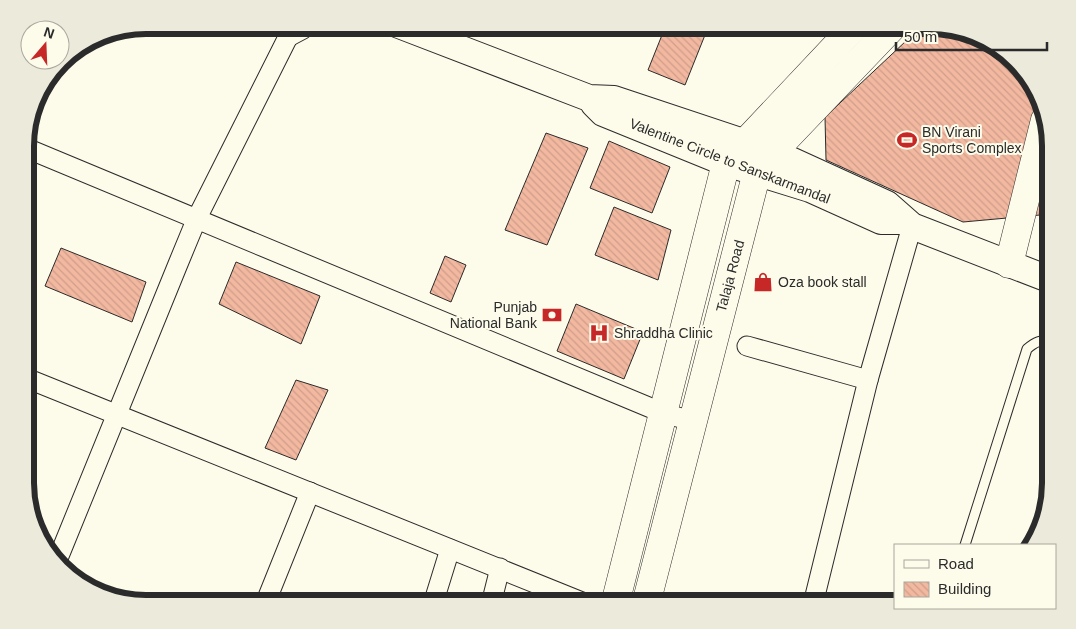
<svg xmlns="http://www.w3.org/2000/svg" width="1076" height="629" viewBox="0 0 1076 629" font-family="Helvetica,sans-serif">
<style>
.building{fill:url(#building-back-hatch);stroke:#2b2b2b}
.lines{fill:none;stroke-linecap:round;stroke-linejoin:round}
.lane-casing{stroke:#2b2b2b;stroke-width:11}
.street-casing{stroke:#2b2b2b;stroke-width:21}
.secondary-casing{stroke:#2b2b2b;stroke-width:28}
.primary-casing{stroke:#2b2b2b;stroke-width:29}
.lane{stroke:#fdfbea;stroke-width:9}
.street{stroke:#fdfbea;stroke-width:19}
.secondary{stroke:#fdfbea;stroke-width:26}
.primary{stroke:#fdfbea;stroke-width:28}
.labels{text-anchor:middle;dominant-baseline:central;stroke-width:4;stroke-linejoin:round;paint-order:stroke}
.poi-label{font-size:14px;fill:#2b2b2b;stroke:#fdfbea;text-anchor:start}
.street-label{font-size:14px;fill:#2b2b2b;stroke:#fdfbea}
.rim{fill:none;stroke:#2b2b2b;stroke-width:6}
</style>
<defs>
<pattern id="building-back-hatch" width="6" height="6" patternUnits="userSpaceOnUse" patternTransform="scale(1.25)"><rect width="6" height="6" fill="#f2b8a0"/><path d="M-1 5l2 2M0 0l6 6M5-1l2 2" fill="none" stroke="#d09e8a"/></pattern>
</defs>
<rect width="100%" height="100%" fill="#fdfbea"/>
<g class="building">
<polygon points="666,25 709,25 685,85 648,70"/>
<polygon points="923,25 991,41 1031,79 1051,138 1051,214 963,222 826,160 825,117"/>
<polygon points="546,133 588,148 547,245 505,230"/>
<polygon points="609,141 670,167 652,213 590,188"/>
<polygon points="614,207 671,230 658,280 595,255"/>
<polygon points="61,248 146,282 132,322 45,286"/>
<polygon points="445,256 466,265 451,302 430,293"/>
<polygon points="236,262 320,296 301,344 219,304"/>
<polygon points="576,304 643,332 624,379 557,351"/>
<polygon points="296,380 328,390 296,460 265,448"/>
</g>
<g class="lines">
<defs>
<path id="lane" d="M965,545L1027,349C1035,342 1041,339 1051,342"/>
<g id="street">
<polyline points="288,37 303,29 305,25"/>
<polyline points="26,148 663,413 692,421"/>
<polyline points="747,346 868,380"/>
<polyline points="26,378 587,604"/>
<polyline points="57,561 178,264 197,218 288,37 288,25"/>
<polyline points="265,604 310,492"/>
<polyline points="433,604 450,549"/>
<polyline points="491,604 500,568"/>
<polyline points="813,604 868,380 912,226"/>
</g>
<g id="secondary">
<polyline points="399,25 589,98 614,99 773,152 887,204 912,226 1051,280"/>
<polyline points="594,104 603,113 726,163 810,189 881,221 904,221"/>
</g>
<g id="primary">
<polyline points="1009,264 1045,120"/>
<polyline points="615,604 726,163 856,25"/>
<polyline points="646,604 757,172 770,155 894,25"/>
</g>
</defs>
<use href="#lane" class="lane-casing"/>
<use href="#street" class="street-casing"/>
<use href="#secondary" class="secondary-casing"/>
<use href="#primary" class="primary-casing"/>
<use href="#lane" class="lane"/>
<use href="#street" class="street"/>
<use href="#secondary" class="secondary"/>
<use href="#primary" class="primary"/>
</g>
<defs>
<symbol id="stadium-bare" viewBox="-9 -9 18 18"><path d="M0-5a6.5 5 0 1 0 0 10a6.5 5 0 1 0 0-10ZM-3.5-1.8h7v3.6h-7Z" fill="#c62828" stroke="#fdfbea" stroke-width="2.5" paint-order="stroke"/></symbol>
<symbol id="shop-bare" viewBox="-9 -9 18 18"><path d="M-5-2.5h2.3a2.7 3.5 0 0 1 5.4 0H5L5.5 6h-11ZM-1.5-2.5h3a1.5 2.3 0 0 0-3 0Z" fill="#c62828" stroke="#fdfbea" stroke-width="2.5" paint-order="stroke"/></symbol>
<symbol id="bank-bare" viewBox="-9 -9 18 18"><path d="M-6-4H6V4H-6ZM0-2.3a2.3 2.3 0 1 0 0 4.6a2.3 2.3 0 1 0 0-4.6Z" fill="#c62828" stroke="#fdfbea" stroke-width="2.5" paint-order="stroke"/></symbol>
<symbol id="hospital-bare" viewBox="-9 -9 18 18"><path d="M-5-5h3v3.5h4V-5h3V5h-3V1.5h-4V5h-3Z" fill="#c62828" stroke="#fdfbea" stroke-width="2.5" paint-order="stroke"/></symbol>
</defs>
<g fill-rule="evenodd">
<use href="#stadium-bare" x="893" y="126" width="28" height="28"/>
<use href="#shop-bare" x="749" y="268" width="28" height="28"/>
<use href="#bank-bare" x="538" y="301" width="28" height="28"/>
<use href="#hospital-bare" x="585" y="319" width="28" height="28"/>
</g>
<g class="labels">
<g class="poi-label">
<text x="922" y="132">BN Virani<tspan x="922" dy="16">Sports Complex</tspan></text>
<text x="778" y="282">Oza book stall</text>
<text x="537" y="307" text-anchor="end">Punjab<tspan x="537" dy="16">National Bank</tspan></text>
<text x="614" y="333">Shraddha Clinic</text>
</g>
<g class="street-label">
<text transform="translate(730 161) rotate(21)">Valentine Circle to Sanskarmandal</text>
<text transform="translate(730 276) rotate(-75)">Talaja Road</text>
</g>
</g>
<path d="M0 0H1076V629H0ZM146 34H930A112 112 0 0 1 1042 146V483A112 112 0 0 1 930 595H146A112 112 0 0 1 34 483V146A112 112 0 0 1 146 34Z" fill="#eceadb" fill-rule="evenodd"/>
<path class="rim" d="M146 34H930A112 112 0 0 1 1042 146V483A112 112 0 0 1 930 595H146A112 112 0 0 1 34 483V146A112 112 0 0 1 146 34Z"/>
<rect x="894" y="544" width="162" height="65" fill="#fdfbea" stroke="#a9a89e"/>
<rect x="904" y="560" width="25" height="8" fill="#fdfbea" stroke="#a9a89e"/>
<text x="938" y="569" font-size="15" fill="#2b2b2b">Road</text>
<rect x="904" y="582" width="25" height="15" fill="url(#building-back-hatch)" stroke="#a9a89e"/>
<text x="938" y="594" font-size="15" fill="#2b2b2b">Building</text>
<g transform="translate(45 45) rotate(19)"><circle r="24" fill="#fdfbea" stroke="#a9a89e"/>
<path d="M0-4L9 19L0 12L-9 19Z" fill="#c62828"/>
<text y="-8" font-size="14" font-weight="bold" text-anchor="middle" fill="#2b2b2b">N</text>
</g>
<path d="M896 42v8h151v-8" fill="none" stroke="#2b2b2b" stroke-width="2.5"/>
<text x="904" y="42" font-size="15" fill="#2b2b2b" stroke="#fdfbea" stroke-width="4" paint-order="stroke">50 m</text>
</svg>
